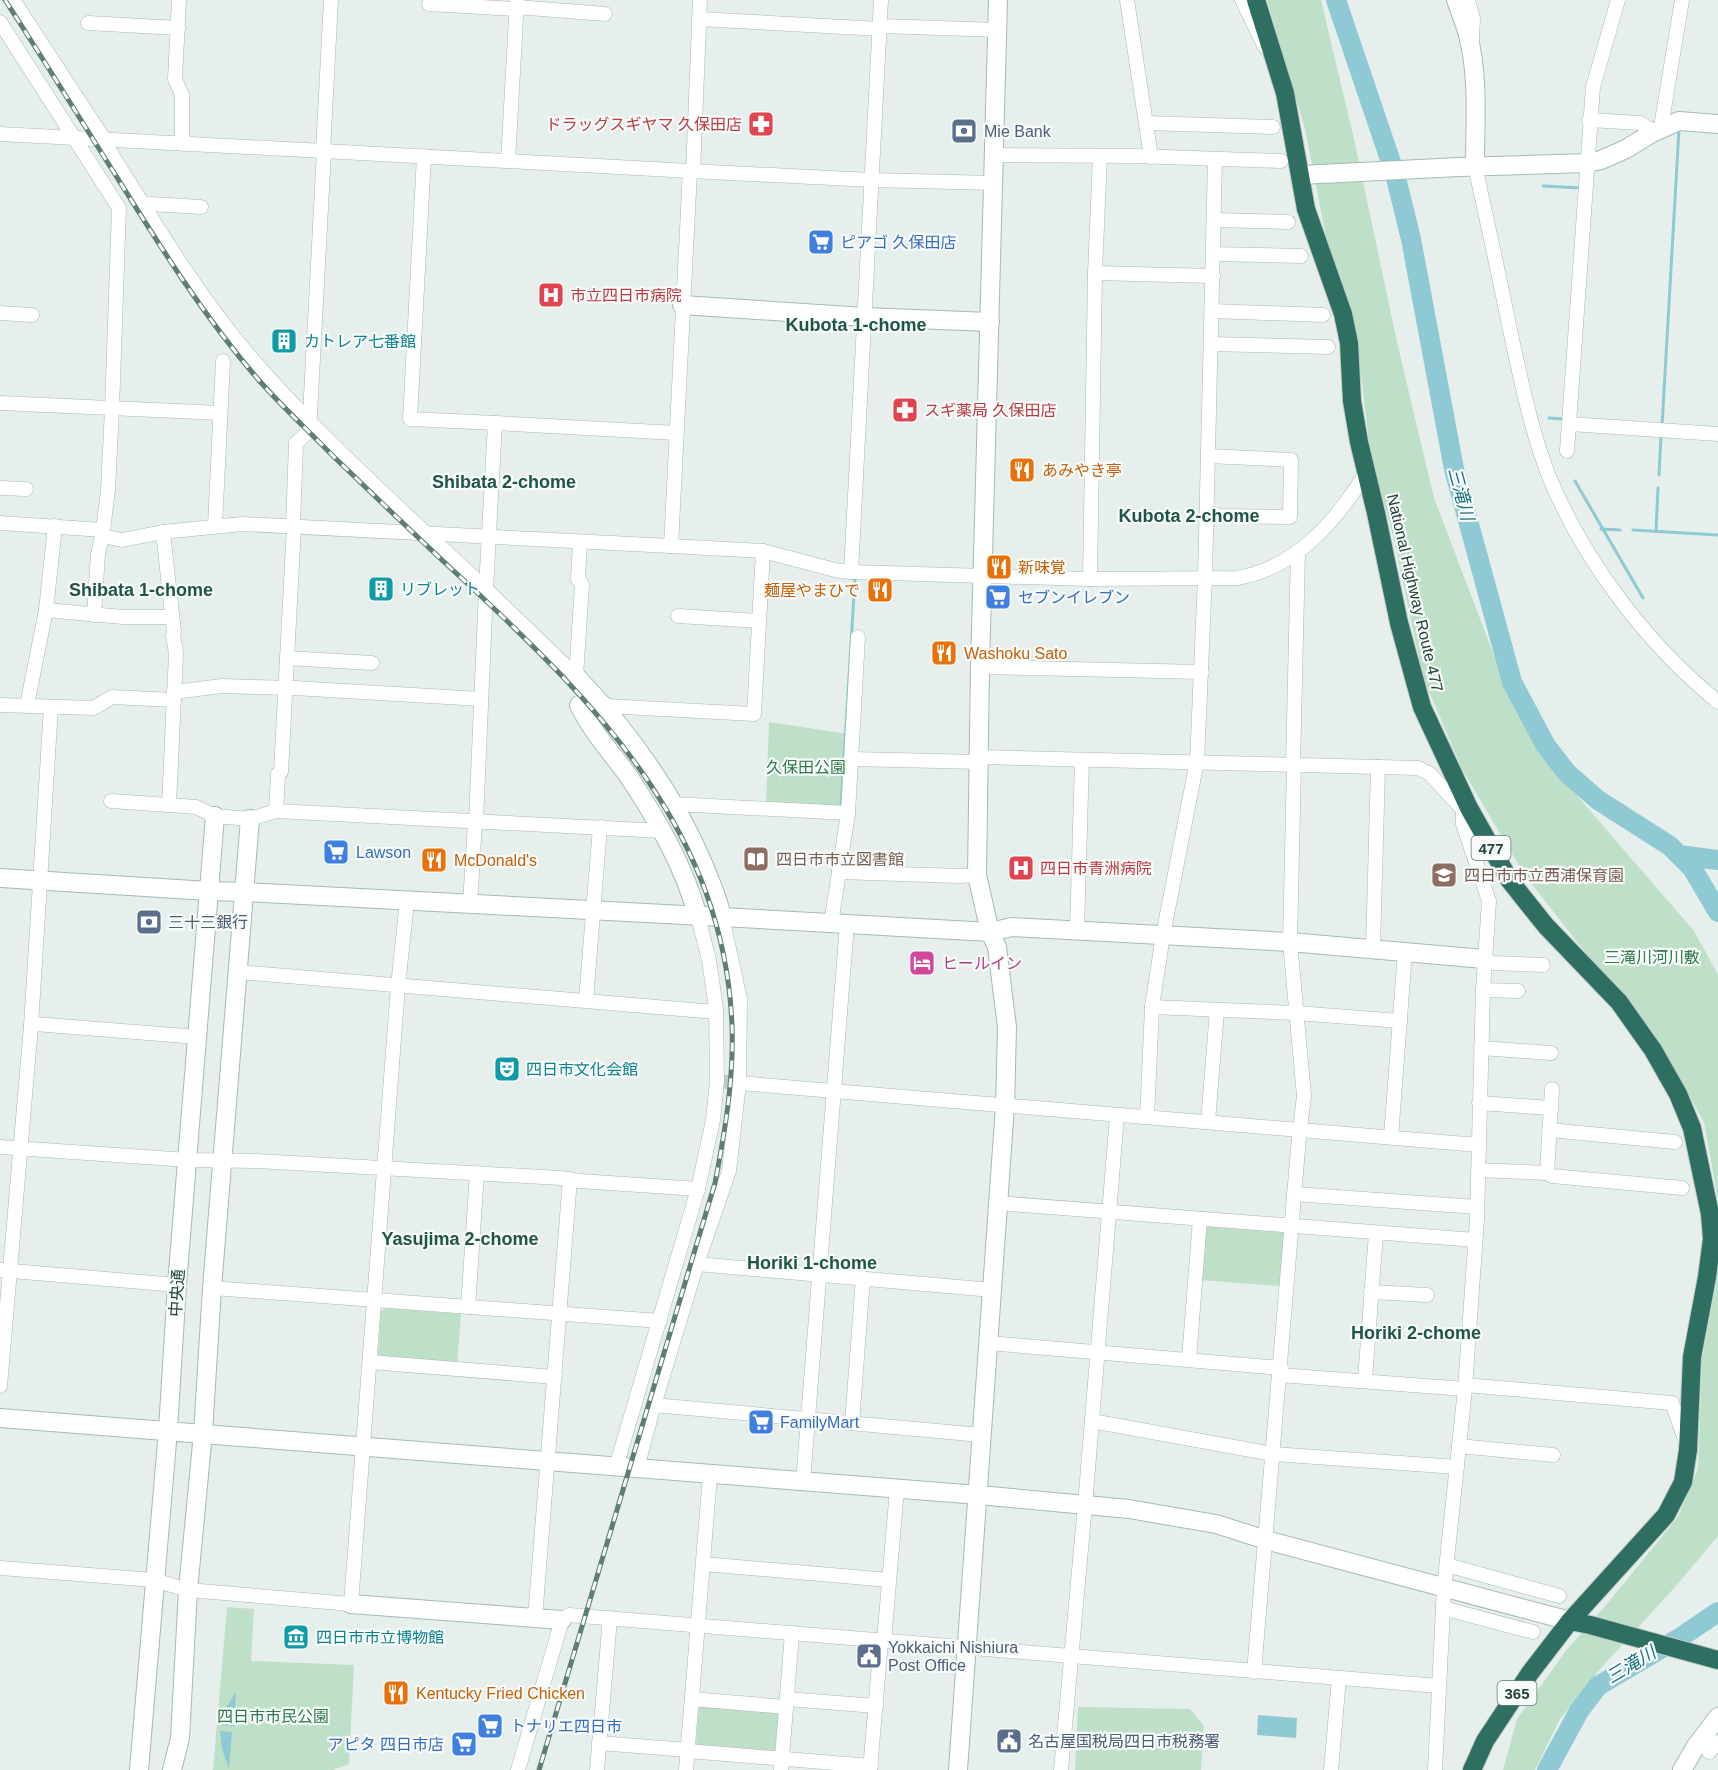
<svg xmlns="http://www.w3.org/2000/svg" width="1718" height="1770" viewBox="0 0 1718 1770" font-family="Helvetica,'Noto Sans JP',sans-serif">
<style>
.green{fill:#bfe0c8}
.water{fill:#8ec9d4}
.lines{fill:none;stroke-linecap:round;stroke-linejoin:round}
.stream{stroke:#8ec9d4;stroke-width:3}
.river{stroke:#8ec9d4;stroke-width:20}
.street-tunnel{stroke:#bfccc8;stroke-width:14;stroke-dasharray:14 7;stroke-linecap:butt}
.street-casing{stroke:#a8b8b2;stroke-width:15}
.secondary-casing{stroke:#a4bbb3;stroke-width:20}
.highway-casing{stroke:#c2cac8;stroke-width:20}
.street{stroke:#fff;stroke-width:14}
.secondary{stroke:#fff;stroke-width:18}
.highway{stroke:#2f6f62;stroke-width:18}
.rail-casing{stroke:#5f7d75;stroke-width:5}
.rail{stroke:#f7fbf9;stroke-width:3;stroke-dasharray:9;stroke-linecap:butt}
.labels{text-anchor:middle;dominant-baseline:central;stroke-width:4.5;stroke-linejoin:round;paint-order:stroke}
.shield{fill:#f7fbf9;stroke:#637a73;stroke-width:1.5}
.shield-label{font-size:15px;font-weight:bold;fill:#24423a}
.health-label{font-size:16px;fill:#be3a42;stroke:#f7fbf9;text-anchor:start}
.service-label{font-size:16px;fill:#4e5e75;stroke:#f7fbf9;text-anchor:start}
.shop-label{font-size:16px;fill:#366cbe;stroke:#f7fbf9;text-anchor:start}
.culture-label{font-size:16px;fill:#0d838f;stroke:#f7fbf9;text-anchor:start}
.food-label{font-size:16px;fill:#c56008;stroke:#f7fbf9;text-anchor:start}
.street-label{font-size:16px;fill:#24423a;stroke:#f7fbf9}
.park-label{font-size:16px;fill:#2d7a4b;stroke:#f7fbf9}
.education-label{font-size:16px;fill:#785e54;stroke:#f7fbf9;text-anchor:start}
.hotel-label{font-size:16px;fill:#b23c85;stroke:#f7fbf9;text-anchor:start}
.neighbourhood-label{font-size:18px;font-weight:bold;fill:#1f5548;stroke:#f7fbf9}
.water-label{font-size:18px;font-style:italic;fill:#1c6f80;stroke:#f7fbf9}
</style>
<rect width="100%" height="100%" fill="#e6efeb"/>
<g class="green">
<polygon points="1267,0 1321,0 1354,139 1397,342 1434,498 1500,671 1573,791 1694,931 1718,975 1718,1200 1704,1122 1650,1028 1584,951 1524,874 1462,769 1423,677 1395,544 1370,450 1356,332 1326,237 1305,129"/>
<polygon points="769,722 848,734 844,808 766,805"/>
<polygon points="1208,1224 1282,1230 1284,1235 1280,1286 1200,1280 1205,1227"/>
<polygon points="1718,1274 1718,1536 1675,1587 1601,1668 1560,1719 1535,1770 1503,1770 1517,1719 1565,1652 1611,1599 1678,1517 1698,1468 1702,1359"/>
<polygon points="386,1308 461,1314 457,1365 382,1358 378,1354 381,1311"/>
<polygon points="227,1607 254,1609 251,1661 354,1665 349,1764 333,1770 213,1770"/>
<polygon points="699,1703 782,1709 777,1751 771,1753 698,1747 696,1744"/>
<polygon points="1078,1707 1190,1709 1204,1726 1201,1770 1075,1770"/>
</g>
<g class="water">
<polygon points="236,1692 234,1726 220,1725 227,1706"/>
<polygon points="1258,1715 1297,1718 1296,1738 1257,1735"/>
<polygon points="220,1731 232,1732 229,1769 222,1749"/>
</g>
<g class="lines">
<g class="stream">
<polyline points="1543,186 1581,188"/>
<polyline points="1549,418 1564,419"/>
<polyline points="1662,426 1679,129"/>
<polyline points="1659,475 1661,436"/>
<polyline points="1575,481 1643,598"/>
<polyline points="1601,529 1620,530"/>
<polyline points="1633,530 1718,535"/>
<polyline points="1656,531 1658,488"/>
<polyline points="841,807 855,578"/>
</g>
<g class="river">
<polyline points="1336,0 1395,174 1411,239 1454,469 1512,682 1546,746 1567,773 1598,800 1670,846 1692,868 1718,912"/>
<polyline points="1679,855 1718,860"/>
<polyline points="1547,1770 1579,1711 1598,1686 1681,1637 1718,1612"/>
</g>
<polyline class="street-tunnel" points="717,1081 739,1083"/>
<defs>
<g id="street">
<path d="M13,0L104,139L107,147C151,217 193,289 247,353C320,438 405,513 486,589L476,822"/>
<polyline points="179,0 175,79 182,95 182,135 185,144"/>
<polyline points="1127,0 1151,157"/>
<polyline points="1242,0 1265,47"/>
<polyline points="1468,0 1473,18 1472,39"/>
<polyline points="429,4 516,9"/>
<polyline points="516,7 605,14"/>
<polyline points="699,19 880,29"/>
<polyline points="0,22 119,208 112,409 108,490 103,530"/>
<polyline points="88,23 178,28"/>
<polyline points="880,26 998,30"/>
<polyline points="1589,120 1640,123 1654,132"/>
<polyline points="1146,123 1273,127"/>
<polyline points="1665,127 1662,121 1682,0"/>
<polyline points="0,134 324,151"/>
<polyline points="323,151 331,0"/>
<polyline points="994,155 1136,156 1281,161"/>
<polyline points="424,156 410,419 495,423 486,589 576,676 582,585 578,579 580,542"/>
<polyline points="508,161 517,0"/>
<path d="M1475,166C1487,221 1499,275 1510,330C1521,380 1531,431 1550,479C1586,564 1647,644 1718,702"/>
<polyline points="690,171 872,180 993,183"/>
<polyline points="693,172 700,0"/>
<polyline points="144,206 150,204 201,207"/>
<polyline points="1214,220 1288,222"/>
<polyline points="1213,254 1301,256"/>
<polyline points="1095,273 1213,276"/>
<polyline points="1212,311 1323,315"/>
<polyline points="0,313 32,315"/>
<polyline points="1211,344 1328,347"/>
<polyline points="0,403 220,413"/>
<polyline points="495,423 676,433"/>
<polyline points="1570,424 1718,434"/>
<polyline points="1567,451 1593,87 1618,0"/>
<polyline points="0,488 26,489"/>
<polyline points="1207,512 1220,516 1290,517 1291,460 1208,456"/>
<polyline points="0,523 103,530 102,536 122,540 163,532 242,524 671,546 690,171 324,151 310,415 306,434 296,443 293,526"/>
<polyline points="215,526 223,361"/>
<polyline points="163,532 174,632 173,636 176,653 169,805 196,807 215,816 250,819 276,811 662,831"/>
<path d="M671,546L763,551L835,570L851,572L1090,579L1237,578C1296,568 1336,521 1366,473"/>
<polyline points="851,572 881,0"/>
<polyline points="1090,579 1095,273 1100,156"/>
<polyline points="46,610 123,617 172,617"/>
<polyline points="94,615 98,554 102,536"/>
<polyline points="678,616 759,621"/>
<polyline points="287,658 372,663"/>
<polyline points="980,667 1202,672"/>
<polyline points="174,692 222,686 294,688 481,699"/>
<polyline points="0,705 94,708 112,697 174,700"/>
<polyline points="27,705 46,610 55,526"/>
<polyline points="605,706 754,714 763,551"/>
<polyline points="980,757 1418,768 1430,774 1463,810"/>
<polyline points="851,759 979,762"/>
<polyline points="1293,765 1298,551"/>
<polyline points="111,801 169,805"/>
<polyline points="673,804 848,813"/>
<polyline points="276,811 278,774 281,772 294,526"/>
<polyline points="839,872 960,876 977,875"/>
<polyline points="470,905 475,822"/>
<polyline points="831,924 848,813 858,637"/>
<polyline points="1077,930 1082,760"/>
<polyline points="1373,949 1378,767"/>
<polyline points="1484,959 1492,963 1543,965"/>
<polyline points="238,972 716,1012"/>
<polyline points="1483,990 1518,991"/>
<polyline points="586,1000 600,827"/>
<polyline points="1152,1007 1297,1013 1400,1021"/>
<polyline points="31,1026 35,1024 198,1037"/>
<polyline points="1481,1048 1551,1053"/>
<polyline points="739,1083 1478,1145"/>
<polyline points="1479,1103 1551,1108"/>
<polyline points="1147,1117 1152,1007 1163,935 1197,761 1205,578 1215,159"/>
<polyline points="1208,1122 1217,1010"/>
<polyline points="1549,1130 1675,1142"/>
<polyline points="1391,1137 1405,952"/>
<polyline points="0,1147 188,1160 257,1161 561,1178 580,1181 698,1189"/>
<polyline points="1478,1170 1547,1173 1552,1089"/>
<polyline points="1547,1173 1552,1176 1682,1188"/>
<polyline points="1294,1194 1477,1207"/>
<polyline points="998,1203 1475,1240"/>
<polyline points="697,1264 992,1290"/>
<polyline points="0,1270 177,1285"/>
<polyline points="212,1288 660,1321"/>
<polyline points="1371,1292 1427,1295"/>
<polyline points="468,1307 477,1173"/>
<polyline points="988,1343 1281,1368"/>
<polyline points="1189,1359 1200,1219"/>
<polyline points="370,1362 555,1377"/>
<polyline points="1280,1375 1465,1389"/>
<polyline points="1365,1380 1376,1233"/>
<polyline points="1465,1385 1672,1403 1686,1442"/>
<polyline points="0,1386 31,1026 51,707"/>
<polyline points="654,1405 981,1435"/>
<polyline points="1092,1421 1273,1454 1457,1467"/>
<polyline points="852,1423 863,1278"/>
<polyline points="1459,1446 1553,1455"/>
<polyline points="616,1467 698,1189 713,1120 717,1081 716,1008 709,960 698,917"/>
<polyline points="637,1468 654,1405 697,1264 729,1171 739,1083 740,999 722,917"/>
<polyline points="803,1482 847,924"/>
<polyline points="703,1564 889,1580"/>
<polyline points="1447,1565 1559,1596"/>
<polyline points="0,1568 154,1580 188,1590 351,1604 398,986 407,901"/>
<polyline points="1443,1608 1533,1632"/>
<polyline points="535,1618 570,1179"/>
<polyline points="884,1641 897,1489"/>
<polyline points="1254,1672 1299,1137 1304,1096 1290,942 1294,765"/>
<polyline points="692,1699 786,1707"/>
<polyline points="787,1699 876,1706"/>
<polyline points="599,1743 688,1750"/>
<polyline points="688,1751 871,1766"/>
<polyline points="1709,1752 1718,1742"/>
<polyline points="518,1770 562,1620 569,1615 1439,1686"/>
<polyline points="597,1770 610,1618"/>
<polyline points="686,1770 710,1475"/>
<polyline points="781,1770 792,1633"/>
<polyline points="870,1770 881,1641"/>
<polyline points="1061,1770 1085,1505 1117,1116"/>
<polyline points="1331,1770 1339,1678"/>
<polyline points="1435,1770 1444,1588 1465,1389 1477,1219 1483,990 1489,901 1463,824 1463,810 1469,808"/>
</g>
<g id="secondary">
<path d="M1456,0C1460,12 1465,23 1468,35C1479,77 1475,123 1475,166"/>
<polyline points="1301,175 1459,167 1587,163 1601,160 1626,149 1652,133 1679,121 1718,124"/>
<polyline points="682,305 865,317 990,322"/>
<path d="M576,676C628,731 672,791 702,861C710,880 718,898 722,917L990,932L1012,927L1290,942L1484,959"/>
<path d="M605,706L579,705C592,732 612,753 629,777C658,821 684,866 698,917"/>
<polyline points="0,878 209,891 246,892 722,917"/>
<polyline points="0,1418 979,1495 1129,1509 1216,1524 1266,1540 1570,1621"/>
<polyline points="351,1604 562,1620"/>
<polyline points="139,1770 168,1430 177,1285 215,816"/>
<polyline points="172,1770 180,1738 188,1590 203,1433 212,1288 250,819"/>
<polyline points="958,1770 1005,1106 1007,1027 997,947 990,932 977,875 980,667 998,0"/>
<polyline points="1682,1770 1696,1746 1718,1717"/>
</g>
<g id="highway">
<polyline points="1256,0 1285,93 1306,209 1343,314 1349,343 1352,401 1359,442 1376,513 1399,623 1422,707 1469,808 1510,881 1546,926 1619,1002 1653,1050 1678,1094 1692,1128 1710,1214 1712,1239 1707,1277 1692,1357 1688,1450 1683,1482 1666,1515 1570,1621 1530,1673 1485,1741 1472,1770"/>
<polyline points="1570,1621 1590,1625 1718,1660"/>
</g>
</defs>
<use href="#street" class="street-casing"/>
<use href="#secondary" class="secondary-casing"/>
<use href="#highway" class="highway-casing"/>
<use href="#street" class="street"/>
<use href="#secondary" class="secondary"/>
<use href="#highway" class="highway"/>
<defs>
<path id="rail" d="M5,0C42,57 77,114 113,171C158,243 202,314 257,378C281,406 308,430 333,456C378,499 423,543 469,585C601,708 724,834 732,1025C734,1079 725,1131 715,1183L539,1770"/>
</defs>
<use href="#rail" class="rail-casing"/>
<use href="#rail" class="rail"/>
</g>
<defs>
<symbol id="pharmacy-square" viewBox="-11 -11 22 22"><rect x="-9" y="-9" width="18" height="18" rx="4" fill="#e0444e" stroke="#f7fbf9"/><path d="M-2-6h4v4h4v4h-4v4h-4v-4h-4v-4h4Z" fill="#fff"/></symbol>
<symbol id="bank-square" viewBox="-11 -11 22 22"><rect x="-9" y="-9" width="18" height="18" rx="4" fill="#5c6f8a" stroke="#f7fbf9"/><path d="M-6-4H6V4H-6ZM0-2.3a2.3 2.3 0 1 0 0 4.6a2.3 2.3 0 1 0 0-4.6Z" fill="#fff"/></symbol>
<symbol id="supermarket-square" viewBox="-11 -11 22 22"><rect x="-9" y="-9" width="18" height="18" rx="4" fill="#3f7fe0" stroke="#f7fbf9"/><path d="M-6-5.5h2.5l.6 2H6L4.5 2H-2.5L-4.4-4H-6ZM-1.5 3.2a1.3 1.3 0 1 0 .1 0ZM3 3.2a1.3 1.3 0 1 0 .1 0Z" fill="#fff"/></symbol>
<symbol id="hospital-square" viewBox="-11 -11 22 22"><rect x="-9" y="-9" width="18" height="18" rx="4" fill="#e0444e" stroke="#f7fbf9"/><path d="M-5-5h3v3.5h4V-5h3V5h-3V1.5h-4V5h-3Z" fill="#fff"/></symbol>
<symbol id="building-square" viewBox="-11 -11 22 22"><rect x="-9" y="-9" width="18" height="18" rx="4" fill="#0f9aa8" stroke="#f7fbf9"/><path d="M-4-6H4V6H1V3H-1V6H-4ZM-2.5-4.3h1.7v1.8h-1.7ZM.8-4.3h1.7v1.8H.8ZM-2.5-1h1.7V.8h-1.7ZM.8-1h1.7V.8H.8Z" fill="#fff"/></symbol>
<symbol id="restaurant-square" viewBox="-11 -11 22 22"><rect x="-9" y="-9" width="18" height="18" rx="4" fill="#e8710a" stroke="#f7fbf9"/><path d="M-5-6h1v4h1v-4h1v4h1v-4h1v5L-1.5 .5V6h-2V.5L-5-1ZM5-6V6H3V1.5H1.5Q1.5-4 5-6Z" fill="#fff"/></symbol>
<symbol id="library-square" viewBox="-11 -11 22 22"><rect x="-9" y="-9" width="18" height="18" rx="4" fill="#8d6e63" stroke="#f7fbf9"/><path d="M-6-4Q-3-5.5-.7-3.5V5Q-3 3-6 4ZM6-4Q3-5.5 .7-3.5V5Q3 3 6 4Z" fill="#fff"/></symbol>
<symbol id="school-square" viewBox="-11 -11 22 22"><rect x="-9" y="-9" width="18" height="18" rx="4" fill="#8d6e63" stroke="#f7fbf9"/><path d="M0-5L7-2L0 1L-7-2ZM-4 1L0 2.5L4 1V4Q0 6-4 4Z" fill="#fff"/></symbol>
<symbol id="hotel-square" viewBox="-11 -11 22 22"><rect x="-9" y="-9" width="18" height="18" rx="4" fill="#d1479c" stroke="#f7fbf9"/><path d="M-6-4.5h1.5V1H6V5H4.5V3h-9V5H-6ZM-4 0a1.8 1.8 0 1 1 3.6 0ZM.5 0V-2.5h3Q6-2.5 6 0Z" fill="#fff"/></symbol>
<symbol id="theatre-square" viewBox="-11 -11 22 22"><rect x="-9" y="-9" width="18" height="18" rx="4" fill="#0f9aa8" stroke="#f7fbf9"/><path d="M-5-5.5Q0-4 5-5.5V0Q5 5 0 6Q-5 5-5 0ZM-3.3-2.5H-1v1.5H-3.3ZM1-2.5H3.3v1.5H1ZM-2.8 1Q0 5.5 2.8 1Z" fill="#fff"/></symbol>
<symbol id="museum-square" viewBox="-11 -11 22 22"><rect x="-9" y="-9" width="18" height="18" rx="4" fill="#0f9aa8" stroke="#f7fbf9"/><path d="M0-6L6-3V-2H-6V-3ZM-5-1h2V3h-2ZM-1-1h2V3h-2ZM3-1h2V3H3ZM-6 4H6V6H-6Z" fill="#fff"/></symbol>
<symbol id="civic-square" viewBox="-11 -11 22 22"><rect x="-9" y="-9" width="18" height="18" rx="4" fill="#5c6f8a" stroke="#f7fbf9"/><path d="M-.6-6.5H3V-4.5H.6V-3L4-1V1h2V6H-6V1h2V-1L-.6-3ZM-1.2 2.5V6h2.4V2.5Z" fill="#fff"/></symbol>
</defs>
<g fill-rule="evenodd">
<use href="#pharmacy-square" x="746" y="109" width="30" height="30"/>
<use href="#bank-square" x="949" y="116" width="30" height="30"/>
<use href="#supermarket-square" x="806" y="227" width="30" height="30"/>
<use href="#hospital-square" x="536" y="280" width="30" height="30"/>
<use href="#building-square" x="269" y="326" width="30" height="30"/>
<use href="#pharmacy-square" x="890" y="395" width="30" height="30"/>
<use href="#restaurant-square" x="1007" y="455" width="30" height="30"/>
<use href="#restaurant-square" x="984" y="552" width="30" height="30"/>
<use href="#building-square" x="366" y="574" width="30" height="30"/>
<use href="#restaurant-square" x="865" y="575" width="30" height="30"/>
<use href="#supermarket-square" x="983" y="582" width="30" height="30"/>
<use href="#restaurant-square" x="929" y="638" width="30" height="30"/>
<use href="#supermarket-square" x="321" y="837" width="30" height="30"/>
<use href="#library-square" x="741" y="844" width="30" height="30"/>
<use href="#restaurant-square" x="419" y="845" width="30" height="30"/>
<use href="#hospital-square" x="1006" y="853" width="30" height="30"/>
<use href="#school-square" x="1429" y="860" width="30" height="30"/>
<use href="#bank-square" x="134" y="907" width="30" height="30"/>
<use href="#hotel-square" x="907" y="948" width="30" height="30"/>
<use href="#theatre-square" x="492" y="1054" width="30" height="30"/>
<use href="#supermarket-square" x="746" y="1407" width="30" height="30"/>
<use href="#museum-square" x="281" y="1622" width="30" height="30"/>
<use href="#civic-square" x="854" y="1641" width="30" height="30"/>
<use href="#restaurant-square" x="381" y="1678" width="30" height="30"/>
<use href="#supermarket-square" x="475" y="1711" width="30" height="30"/>
<use href="#civic-square" x="994" y="1726" width="30" height="30"/>
<use href="#supermarket-square" x="449" y="1729" width="30" height="30"/>
</g>
<g class="labels">
<g class="shield">
<rect x="1471.5" y="836" width="39" height="24" rx="4.5"/>
<rect x="1497.5" y="1681" width="39" height="24" rx="4.5"/>
</g>
<g class="shield-label">
<text x="1491" y="848">477</text>
<text x="1517" y="1693">365</text>
</g>
<g class="health-label">
<text x="742" y="124" text-anchor="end">ドラッグスギヤマ 久保田店</text>
<text x="570" y="295">市立四日市病院</text>
<text x="924" y="410">スギ薬局 久保田店</text>
<text x="1040" y="868">四日市青洲病院</text>
</g>
<g class="service-label">
<text x="984" y="131">Mie Bank</text>
<text x="168" y="922">三十三銀行</text>
<text x="888" y="1647">Yokkaichi Nishiura<tspan x="888" dy="18">Post Office</tspan></text>
<text x="1028" y="1741">名古屋国税局四日市税務署</text>
</g>
<g class="shop-label">
<text x="840" y="242">ピアゴ 久保田店</text>
<text x="1018" y="597">セブンイレブン</text>
<text x="356" y="852">Lawson</text>
<text x="780" y="1422">FamilyMart</text>
<text x="510" y="1726">トナリエ四日市</text>
<text x="444" y="1744" text-anchor="end">アピタ 四日市店</text>
</g>
<g class="culture-label">
<text x="304" y="341">カトレア七番館</text>
<text x="400" y="589">リブレット</text>
<text x="526" y="1069">四日市文化会館</text>
<text x="316" y="1637">四日市市立博物館</text>
</g>
<g class="food-label">
<text x="1042" y="470">あみやき亭</text>
<text x="1018" y="567">新味覚</text>
<text x="860" y="590" text-anchor="end">麺屋やまひで</text>
<text x="964" y="653">Washoku Sato</text>
<text x="454" y="860">McDonald's</text>
<text x="416" y="1693">Kentucky Fried Chicken</text>
</g>
<g class="street-label">
<text transform="translate(1415 593) rotate(77)">National Highway Route 477</text>
<text transform="translate(177 1293) rotate(-86)">中央通</text>
</g>
<g class="park-label">
<text x="806" y="767">久保田公園</text>
<text x="1652" y="957">三滝川河川敷</text>
<text x="273" y="1716">四日市市民公園</text>
</g>
<g class="education-label">
<text x="776" y="859">四日市市立図書館</text>
<text x="1464" y="875">四日市市立西浦保育園</text>
</g>
<g class="hotel-label">
<text x="942" y="963">ヒールイン</text>
</g>
<g class="neighbourhood-label">
<text x="856" y="325">Kubota 1-chome</text>
<text x="504" y="482">Shibata 2-chome</text>
<text x="1189" y="516">Kubota 2-chome</text>
<text x="141" y="590">Shibata 1-chome</text>
<text x="460" y="1239">Yasujima 2-chome</text>
<text x="812" y="1263">Horiki 1-chome</text>
<text x="1416" y="1333">Horiki 2-chome</text>
</g>
<g class="water-label">
<text transform="translate(1461 494) rotate(75)">三滝川</text>
<text transform="translate(1631 1665) rotate(-31)">三滝川</text>
</g>
</g>
</svg>
